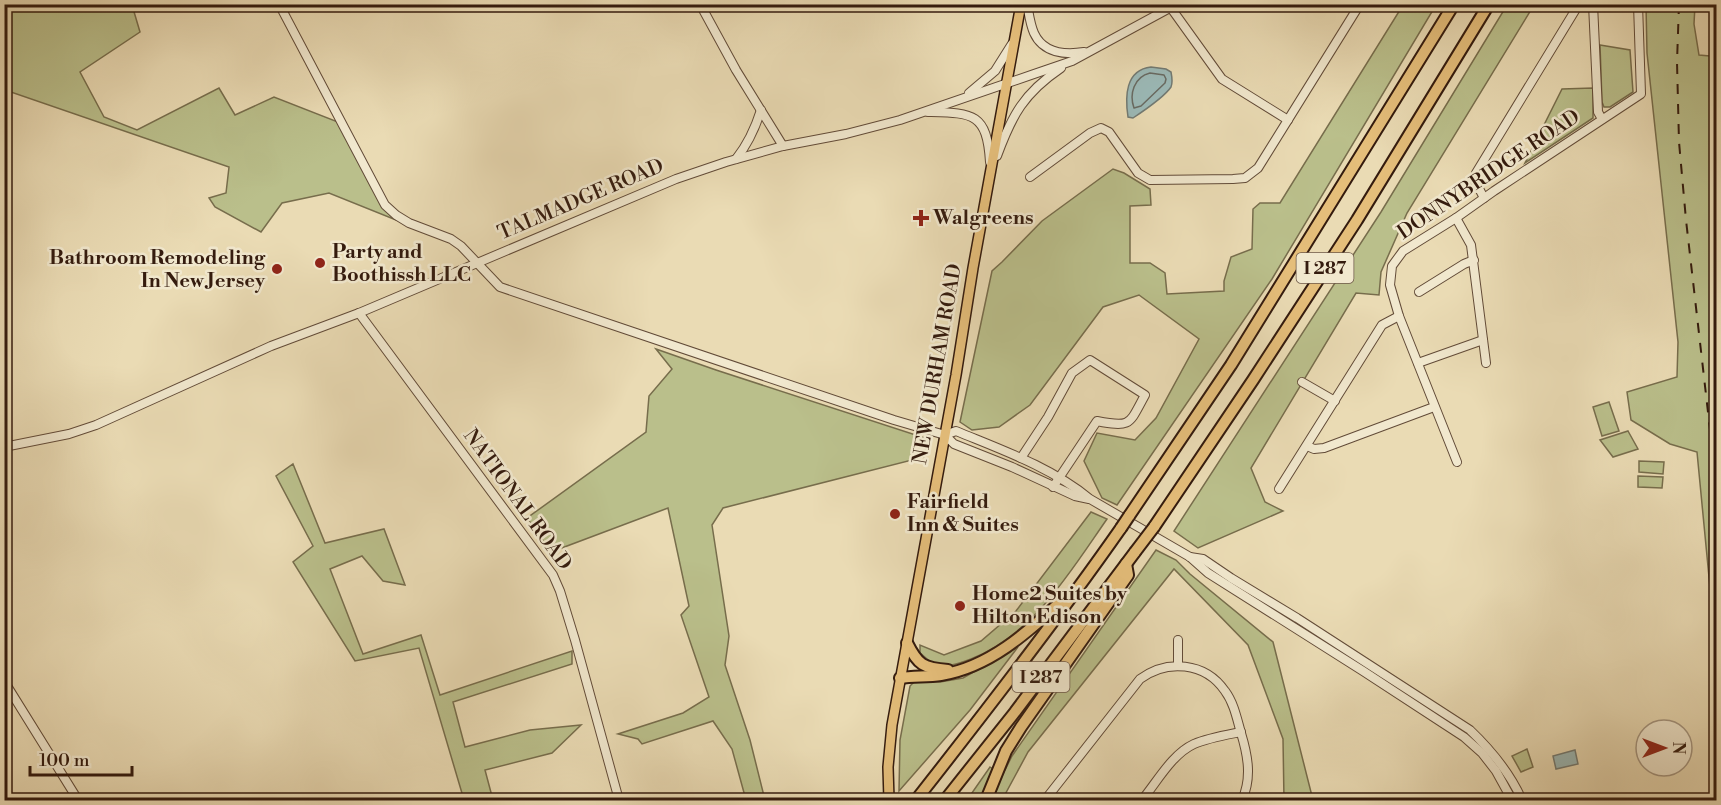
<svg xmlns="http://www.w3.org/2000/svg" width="1721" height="805" viewBox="0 0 1721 805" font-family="'Libre Bodoni',serif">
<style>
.green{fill:#babf8b;stroke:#776d4c;stroke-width:1.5}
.water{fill:#9bb9b7;stroke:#727a73;stroke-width:1.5}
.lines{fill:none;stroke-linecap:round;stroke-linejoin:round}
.shore{stroke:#686a62;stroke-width:1.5}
.minor-casing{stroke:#624b38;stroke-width:10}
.major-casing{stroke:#341b0e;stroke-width:12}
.highway-casing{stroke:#341b0e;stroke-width:14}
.minor{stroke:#f1e8ce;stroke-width:8}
.major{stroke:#e5be7a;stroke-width:9}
.highway{stroke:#e5be7a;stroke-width:10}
.rail{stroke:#341b0e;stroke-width:2;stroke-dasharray:10 10;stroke-linecap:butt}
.highway-bridge-casing{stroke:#341b0e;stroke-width:14;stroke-linecap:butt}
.highway-bridge{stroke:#e5be7a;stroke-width:10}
.poi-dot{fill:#8f2418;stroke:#f1e8ce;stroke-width:2}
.labels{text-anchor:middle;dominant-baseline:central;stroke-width:5;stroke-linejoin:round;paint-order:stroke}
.shield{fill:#f1e8ce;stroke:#6d5848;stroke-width:1.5}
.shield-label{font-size:18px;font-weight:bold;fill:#341b0e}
.street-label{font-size:20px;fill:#341b0e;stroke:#f1e8ce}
.poi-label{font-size:20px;font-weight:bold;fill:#341b0e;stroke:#f1e8ce;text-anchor:start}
</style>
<rect width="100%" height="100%" fill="#eadbb4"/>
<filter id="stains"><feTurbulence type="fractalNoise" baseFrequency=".00333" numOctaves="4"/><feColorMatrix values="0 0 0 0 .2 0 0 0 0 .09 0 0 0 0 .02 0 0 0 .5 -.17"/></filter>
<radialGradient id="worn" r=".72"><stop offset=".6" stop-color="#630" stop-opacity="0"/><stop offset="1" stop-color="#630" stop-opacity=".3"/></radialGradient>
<g class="green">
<polygon points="5,5 132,5 140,32 80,72 104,117 137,130 219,88 235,115 274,97 338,122 396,220 329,193 282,203 261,232 215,207 209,198 226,193 229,167 5,90"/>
<polygon points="1403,5 1436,5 1272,279 1117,505 1102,498 1084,461 1097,433 1135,440 1156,418 1199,339 1139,295 1103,307 1030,405 999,427 972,430 960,422 992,271 1002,262 1042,221 1113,169 1124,173 1150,189 1151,205 1130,206 1130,263 1150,263 1165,273 1167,294 1224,291 1224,281 1231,257 1252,249 1253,209 1260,203 1280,203"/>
<polygon points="1507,5 1534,5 1407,213 1381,272 1379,295 1356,293 1251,468 1265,502 1283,511 1198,548 1174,531 1381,212"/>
<polygon points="1646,5 1695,5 1694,24 1699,55 1710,56 1716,58 1716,650 1697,452 1670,444 1631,420 1627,392 1677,377 1678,342 1647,53"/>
<polygon points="1600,45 1630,50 1633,92 1610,107 1604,107 1602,102"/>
<polygon points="1593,88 1593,118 1525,163 1562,89"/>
<polygon points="656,349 716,370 928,439 924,457 723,508 712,525 729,636 725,665 750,740 765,800 746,800 732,749 713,721 642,744 638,739 618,734 683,713 709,697 681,615 689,606 668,508 551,552 527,518 646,432 649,396 672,369"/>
<polygon points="1609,402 1619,431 1602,436 1593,407"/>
<polygon points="1628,431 1638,449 1613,457 1600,440"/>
<polygon points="1639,461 1664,462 1663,474 1639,472"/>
<polygon points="293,464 325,543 384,529 405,585 383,581 362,556 330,569 363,654 421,635 440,695 572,651 572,664 453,702 465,747 530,730 581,725 552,753 485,770 493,800 464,800 419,648 355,661 293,562 313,546 276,476"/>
<polygon points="1638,476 1663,477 1662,488 1638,487"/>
<path d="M1091,512L1107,519C1070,572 1034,634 971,659C958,664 945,669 931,662C927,660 924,656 920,653V645L944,655L981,641L1016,611Z"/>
<polygon points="1156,550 1176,560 1190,574 1273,642 1313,800 1284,800 1283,739 1248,645 1174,569 1028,752 1002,800 990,800 1012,756"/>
<polygon points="1018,647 970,710 899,791 900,740 910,686 915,681 940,682 963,678"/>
<polygon points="1527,749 1533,767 1521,772 1512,756"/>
<polygon points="990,767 993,769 981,800 967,800"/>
</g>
<g class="water">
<path d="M1151,67L1166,69L1171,72C1172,77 1173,82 1171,87C1165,96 1142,112 1133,118L1128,117C1125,97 1125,70 1151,67Z"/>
<polygon points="1575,750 1578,764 1556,769 1553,756"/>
</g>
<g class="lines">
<path class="shore" d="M1150,73L1164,75L1166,79L1165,83L1141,106L1134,108C1129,94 1134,77 1150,73Z"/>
<defs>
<g id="minor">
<polyline points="279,4 385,205 396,215 409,223 451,239 461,246 500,287 894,420 945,435"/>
<polyline points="700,4 736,70 783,146"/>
<path d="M1027,4C1029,14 1030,24 1034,33C1043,53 1065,55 1084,52"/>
<polyline points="1593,4 1598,112 1602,119"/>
<polyline points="1171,8 1222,79 1288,120"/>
<polyline points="969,93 995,71 1012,44"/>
<path d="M928,112C972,113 987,112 990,162"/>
<path d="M997,156C1012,115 1024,93 1061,68"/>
<path d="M736,159C748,144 755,129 761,110"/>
<polyline points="1030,177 1090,133 1101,128 1109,132 1138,173 1150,180 1233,179 1245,178 1258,168 1360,4"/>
<polyline points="1484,198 1475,181 1476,173 1579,4"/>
<polyline points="1456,218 1471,245 1486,363"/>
<polyline points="1419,292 1464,264 1474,260"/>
<polyline points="359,313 553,575 560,591 575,640 619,800"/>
<polyline points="1418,363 1483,340"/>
<polyline points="1302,382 1335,401"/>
<path d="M945,435L956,431C1002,450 1051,467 1090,499L1190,557L1208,573L1363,671L1464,737L1482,753L1496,771L1512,800"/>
<polyline points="945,435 954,444 1012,467 1075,496 1089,499"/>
<polyline points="1307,446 1314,449 1324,448 1434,407"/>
<polyline points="4,447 69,434 96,425 271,346 359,313 676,179 726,162 783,146 846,134 900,120 1034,74 1072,61 1177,4"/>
<path d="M1021,458L1048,417L1072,373L1090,360L1145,395C1129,424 1132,428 1097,421L1053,487"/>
<polyline points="1457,462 1399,316 1390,285 1392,266 1403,251 1456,218 1494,191 1641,94 1638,4"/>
<polyline points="1279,489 1382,325 1399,316"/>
<path d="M1190,557L1203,559L1231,578L1297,618L1470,730C1492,751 1510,773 1522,800"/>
<polyline points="1178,665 1178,640"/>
<polyline points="4,681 78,800"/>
<path d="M1045,800L1140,679C1167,659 1205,662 1225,691C1234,703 1237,719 1241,733C1248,756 1252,778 1242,800"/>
<path d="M1142,800C1157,782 1172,754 1194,744C1208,738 1226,735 1241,732"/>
</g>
<polyline id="major" points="889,800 888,767 892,725 956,375 973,268 1021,4"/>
<g id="highway">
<polyline points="1129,516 1231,365 1454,4"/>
<polyline points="1154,527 1253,380 1357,220 1489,4"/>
<path d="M907,643C918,665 923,668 948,670"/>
<path d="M900,678C914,676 927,677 941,675C991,667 1030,630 1065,598"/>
<path d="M916,800C986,711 1056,621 1121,528"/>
<polyline points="945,800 1015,712 1135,552"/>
<polyline points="986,800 1006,751 1021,727 1128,575 1126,564"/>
</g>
</defs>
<use href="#minor" class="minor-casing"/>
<use href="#major" class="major-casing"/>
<use href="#highway" class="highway-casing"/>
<use href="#minor" class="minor"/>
<use href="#major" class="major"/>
<use href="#highway" class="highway"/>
<polyline class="rail" points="1679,4 1677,62 1679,142 1686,220 1716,482"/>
<defs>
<g id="highway-bridge">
<polyline points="1121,528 1129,516"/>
<polyline points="1135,552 1154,527"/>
</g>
</defs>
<use href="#highway-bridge" class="highway-bridge-casing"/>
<use href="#highway-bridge" class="highway-bridge"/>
</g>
<g class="poi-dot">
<path d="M918 209h6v6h6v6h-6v6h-6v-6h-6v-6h6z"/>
<circle cx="320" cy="263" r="6"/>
<circle cx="277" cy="269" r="6"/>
<circle cx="895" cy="514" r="6"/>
<circle cx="960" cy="606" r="6"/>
</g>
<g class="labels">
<g class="shield">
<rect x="1296.5" y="253" width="57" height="30" rx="4.5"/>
<rect x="1012.5" y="662" width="57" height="30" rx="4.5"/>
</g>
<g class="shield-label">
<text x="1325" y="268">I 287</text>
<text x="1041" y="677">I 287</text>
</g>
<g class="street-label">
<text transform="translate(1489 175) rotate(-34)">DONNYBRIDGE ROAD</text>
<text transform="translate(581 200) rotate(-23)">TALMADGE ROAD</text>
<text transform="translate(938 364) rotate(-80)">NEW DURHAM ROAD</text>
<text transform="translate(517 500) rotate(54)">NATIONAL ROAD</text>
</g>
<g class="poi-label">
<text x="933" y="218">Walgreens</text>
<text x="332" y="252">Party and<tspan x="332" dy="23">Boothissh LLC</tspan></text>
<text x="265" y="258" text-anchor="end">Bathroom Remodeling<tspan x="265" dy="23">In New Jersey</tspan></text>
<text x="907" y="502">Fairfield<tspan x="907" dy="23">Inn &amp; Suites</tspan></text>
<text x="972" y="594">Home2 Suites by<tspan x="972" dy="23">Hilton Edison</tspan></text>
</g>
</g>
<rect width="1721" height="805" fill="none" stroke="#eadbb4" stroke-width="24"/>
<rect x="6" y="6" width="1709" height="793" fill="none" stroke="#341b0e" stroke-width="3"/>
<rect x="12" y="12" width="1697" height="781" fill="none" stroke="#341b0e" stroke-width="1.5"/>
<g transform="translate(1664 748) rotate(90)"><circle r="28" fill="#f1e8ce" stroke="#a59681" stroke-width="1.5"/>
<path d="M0-4.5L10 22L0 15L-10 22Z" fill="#8f2418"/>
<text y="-9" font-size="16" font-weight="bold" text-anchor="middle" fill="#341b0e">N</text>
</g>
<path d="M30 766v9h102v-9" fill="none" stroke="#341b0e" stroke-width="3"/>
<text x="39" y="766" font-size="18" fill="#341b0e" stroke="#f1e8ce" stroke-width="4.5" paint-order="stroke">100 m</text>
<rect width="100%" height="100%" filter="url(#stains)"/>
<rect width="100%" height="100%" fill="url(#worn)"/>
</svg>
